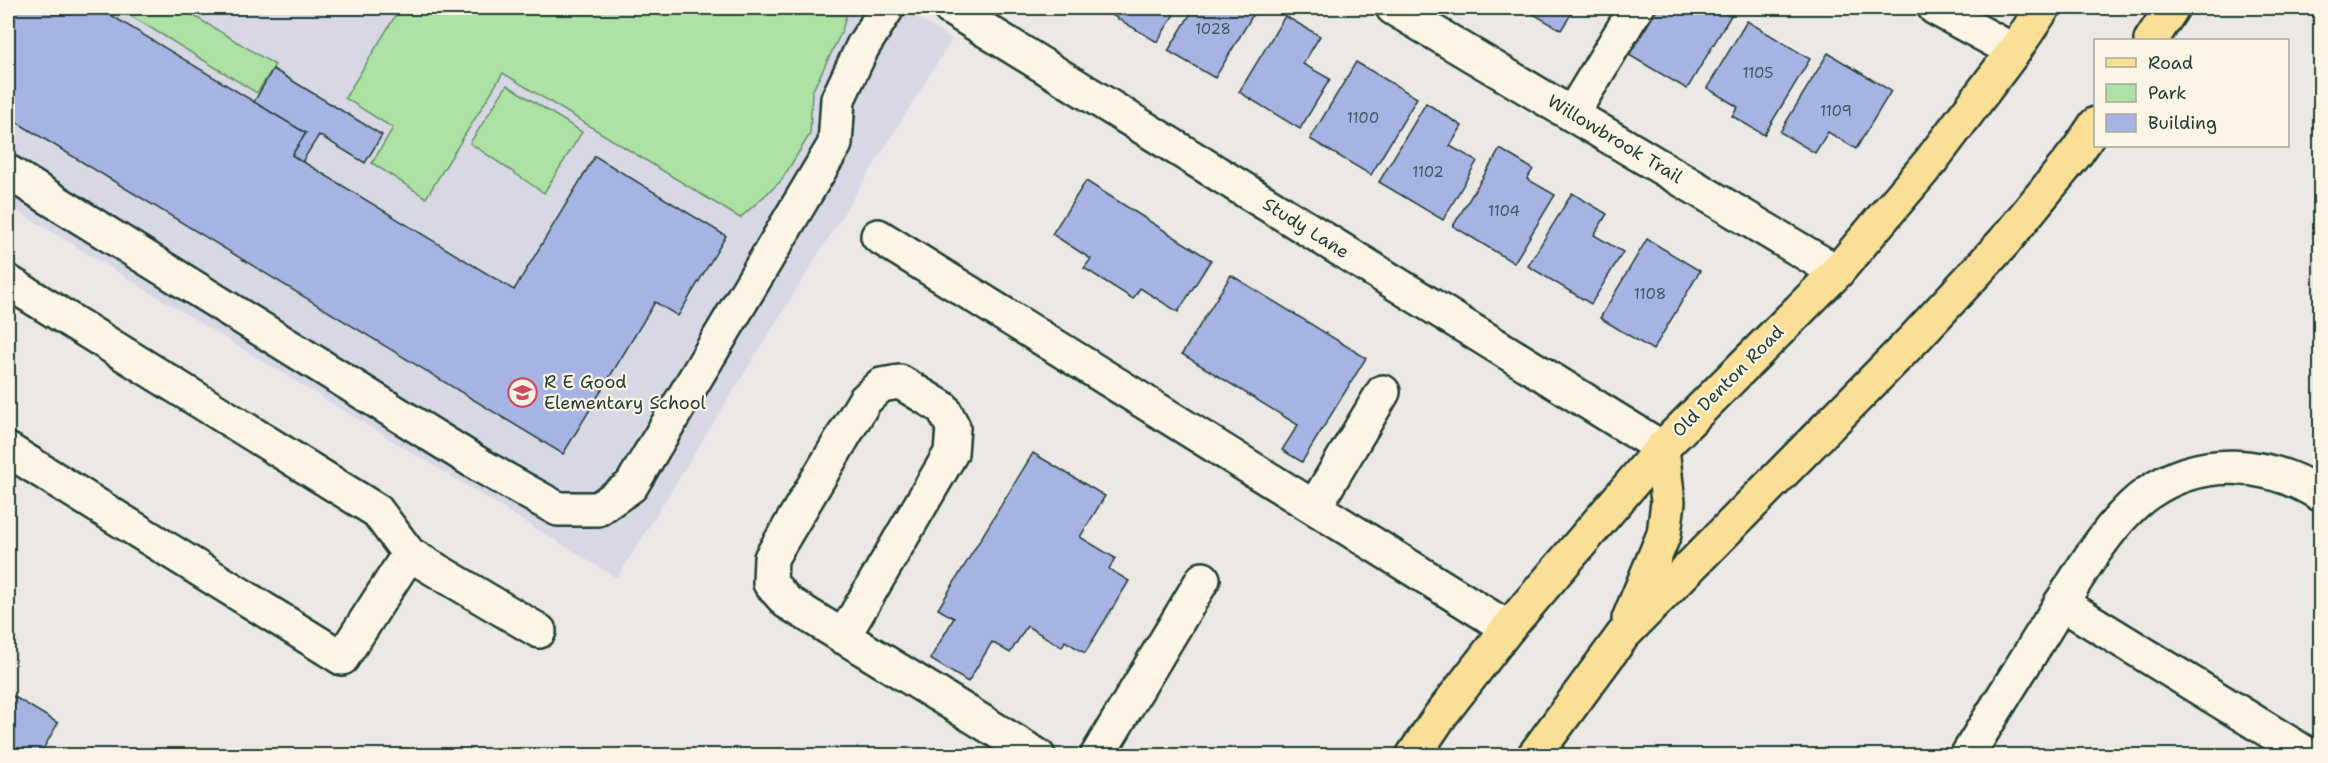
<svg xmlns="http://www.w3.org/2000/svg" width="2328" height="763" viewBox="0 0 2328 763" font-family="'Shantell Sans',sans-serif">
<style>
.built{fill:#d7d8e4}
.green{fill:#ade2a4;stroke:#66906c;stroke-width:1.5}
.building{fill:#a7b3e3;stroke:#1f3d34;stroke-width:1.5}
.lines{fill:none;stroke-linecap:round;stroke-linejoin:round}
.minor-casing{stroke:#1f3d34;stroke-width:38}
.major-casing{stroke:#1f3d34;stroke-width:38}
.minor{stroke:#fcf5e5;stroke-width:33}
.major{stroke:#fbdf96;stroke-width:33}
.labels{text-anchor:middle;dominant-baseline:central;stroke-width:4.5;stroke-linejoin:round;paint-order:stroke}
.number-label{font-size:15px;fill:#415a60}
.street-label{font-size:18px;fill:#1f3d34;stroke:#fcf5e5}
.poi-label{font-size:18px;fill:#1f3d34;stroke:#fcf5e5;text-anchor:start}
</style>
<rect width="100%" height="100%" fill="#ebe8e5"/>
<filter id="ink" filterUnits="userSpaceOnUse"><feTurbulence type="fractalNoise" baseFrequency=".0167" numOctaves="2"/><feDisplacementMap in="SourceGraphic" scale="12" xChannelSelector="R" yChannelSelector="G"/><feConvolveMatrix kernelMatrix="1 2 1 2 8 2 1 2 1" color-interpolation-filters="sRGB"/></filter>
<g filter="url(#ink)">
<polygon class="built" points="8,8 901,8 952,39 617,578 8,205"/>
<g class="green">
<polygon points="118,8 181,8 275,65 257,93"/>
<polygon points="400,8 848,8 842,31 812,92 810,134 781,181 740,218 503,73 426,198 372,163 393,128 345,98"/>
<polygon points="507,85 582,132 544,193 470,143"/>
</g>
<g class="building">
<polygon points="8,8 99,8 306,133 292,155 514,290 595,156 726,236 678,316 655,302 563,454 8,117"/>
<polygon points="1100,8 1178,8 1157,42"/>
<polygon points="1194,8 1257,8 1215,78 1168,51"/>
<polygon points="1523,8 1575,8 1561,30"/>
<polygon points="1658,8 1725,8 1733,12 1687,89 1629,55"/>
<polygon points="1285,16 1320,36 1303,64 1330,79 1300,129 1239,92"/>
<polygon points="1747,21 1810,59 1764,135 1732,116 1738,107 1707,88"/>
<polygon points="1828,53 1891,91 1856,149 1828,132 1815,153 1780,132"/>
<polygon points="1356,62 1417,98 1371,175 1310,139"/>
<polygon points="273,69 382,135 365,163 319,135 302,162 292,155 306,133 254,102"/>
<polygon points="1426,103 1462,126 1450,146 1477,161 1443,220 1379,182"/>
<polygon points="1500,149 1533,169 1527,179 1555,195 1514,263 1453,226"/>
<polygon points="1086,181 1211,260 1178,312 1140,288 1133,299 1084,268 1091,259 1052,234"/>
<polygon points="1572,193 1607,214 1594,235 1623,252 1591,304 1528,266"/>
<polygon points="1647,239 1700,271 1653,350 1600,318"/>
<polygon points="1231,275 1366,358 1302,462 1282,450 1298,425 1182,354"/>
<polygon points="1033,453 1105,496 1080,537 1115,558 1109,569 1129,581 1085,653 1065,641 1062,647 1027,626 1010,653 992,642 968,682 930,659 954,618 938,609"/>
<polygon points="8,693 58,723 39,756 8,756"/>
</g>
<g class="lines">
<defs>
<g id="minor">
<polyline points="950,8 1662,448"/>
<polyline points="1393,8 1837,272"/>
<polyline points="1935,8 2014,51"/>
<polyline points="1572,114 1636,8"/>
<polyline points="8,172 483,467 558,509 598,509 631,486 835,144 838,99 863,46 887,8"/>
<polyline points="878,236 1508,628"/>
<polyline points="8,282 377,511 409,554 342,658 8,450"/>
<polyline points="1315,506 1383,392"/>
<polyline points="409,554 539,631"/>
<polyline points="2061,603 2310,756"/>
<polyline points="843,637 951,453 953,427 943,408 900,382 881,385 865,400 771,558 770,583 787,602 1038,756"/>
<polyline points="1097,756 1203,579"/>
<path d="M1967,756C1994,711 2022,667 2049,623C2074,583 2109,520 2148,493C2201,456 2267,461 2320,494"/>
</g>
<g id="major">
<polyline points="2151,40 2172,8"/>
<polyline points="1629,619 1664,534 1668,502 1662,448"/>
<polyline points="1413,756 1440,716 1508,628 1662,448 1837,272 1930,162 2014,51 2043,8"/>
<polyline points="1534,756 1623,635 1915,338 2004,242 2077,152 2096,124"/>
</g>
</defs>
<use href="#minor" class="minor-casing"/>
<use href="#major" class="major-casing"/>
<use href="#minor" class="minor"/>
<use href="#major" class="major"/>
</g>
</g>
<defs>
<symbol id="school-ring" viewBox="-11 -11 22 22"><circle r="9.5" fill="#fcf5e5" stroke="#d1495b" stroke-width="1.5"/><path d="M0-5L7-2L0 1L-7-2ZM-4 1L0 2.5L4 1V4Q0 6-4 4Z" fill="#d1495b"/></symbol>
</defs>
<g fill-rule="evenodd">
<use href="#school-ring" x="506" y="376" width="33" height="33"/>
</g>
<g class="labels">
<g class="number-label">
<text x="1213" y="29">1028</text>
<text x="1758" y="73">1105</text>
<text x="1836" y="111">1109</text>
<text x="1363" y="118">1100</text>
<text x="1428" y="172">1102</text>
<text x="1504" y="211">1104</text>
<text x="1650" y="294">1108</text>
</g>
<g class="street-label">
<text transform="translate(1615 139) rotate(31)">Willowbrook Trail</text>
<text transform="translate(1306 228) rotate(32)">Study Lane</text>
<text transform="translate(1728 381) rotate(-45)">Old Denton Road</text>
</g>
<g class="poi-label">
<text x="544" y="382">R E Good<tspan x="544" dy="21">Elementary School</tspan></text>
</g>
</g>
<rect width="2328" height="763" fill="none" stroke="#fcf5e5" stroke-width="30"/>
<rect x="15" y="15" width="2298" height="733" fill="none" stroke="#1f3d34" stroke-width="2" filter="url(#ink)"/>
<rect x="2094" y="39" width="195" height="108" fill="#fcf5e5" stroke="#a4ab9e" stroke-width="1.5"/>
<rect x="2106" y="58" width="30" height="9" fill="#fbdf96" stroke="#a4ab9e" stroke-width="1.5"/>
<text x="2148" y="69" font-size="18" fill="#1f3d34">Road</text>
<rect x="2106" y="84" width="30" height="18" fill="#ade2a4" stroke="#a4ab9e" stroke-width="1.5"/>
<text x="2148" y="99" font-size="18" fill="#1f3d34">Park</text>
<rect x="2106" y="114" width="30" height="18" fill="#a7b3e3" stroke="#a4ab9e" stroke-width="1.5"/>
<text x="2148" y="129" font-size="18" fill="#1f3d34">Building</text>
</svg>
